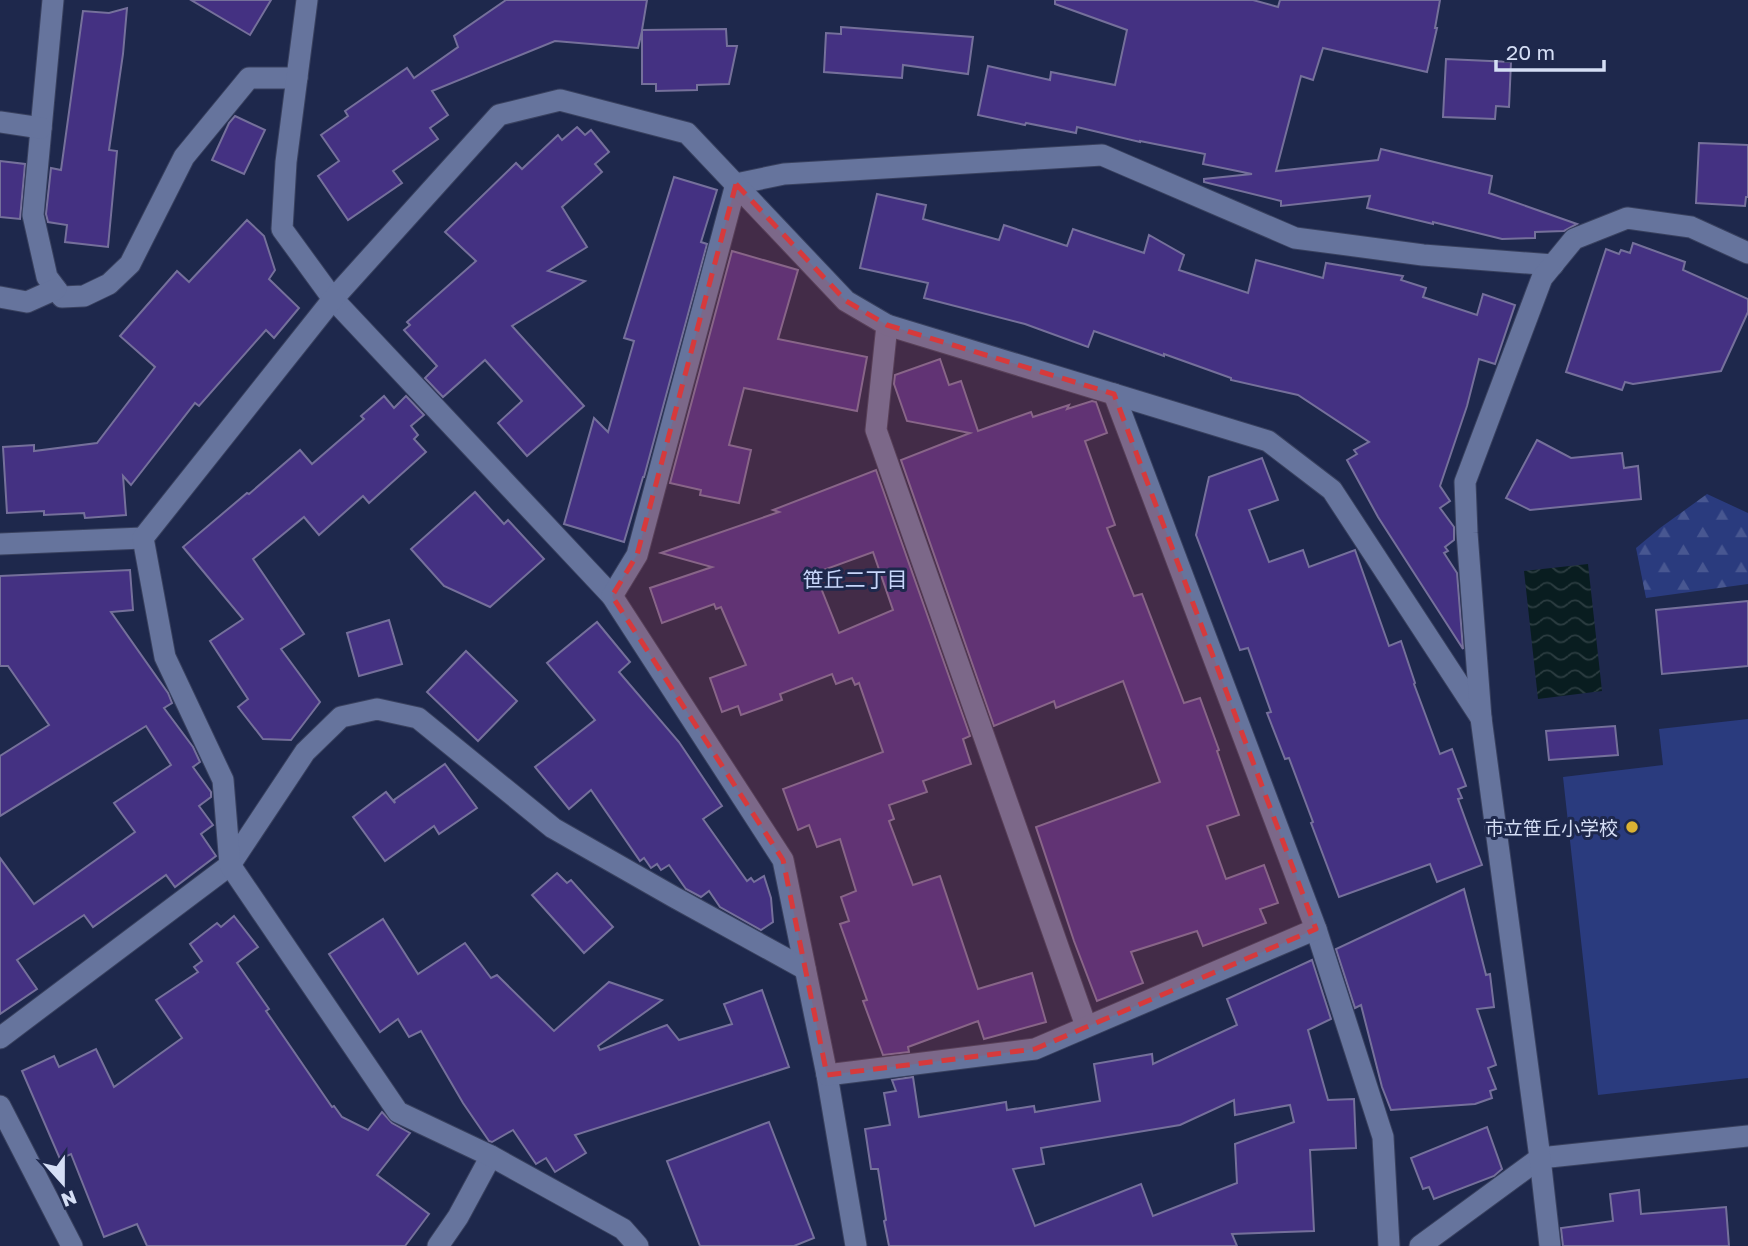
<svg xmlns="http://www.w3.org/2000/svg" width="1748" height="1246" viewBox="0 0 1748 1246" font-family="'Golos Text','Noto Sans JP',sans-serif">
<style>
.forest{fill:url(#forest-firs)}
.green{fill:#2a3b7e}
.water{fill:url(#water-waves)}
.building{fill:#443182;stroke:#75709b;stroke-width:2;fill-rule:evenodd}
.lines{fill:none;stroke-linecap:round;stroke-linejoin:round}
.minor-casing{stroke:#39415f;stroke-width:23}
.tertiary-casing{stroke:#39415f;stroke-width:23}
.minor{stroke:#66749d;stroke-width:21}
.tertiary{stroke:#66749d;stroke-width:21}
.marked{fill:#d63a3c;fill-opacity:0.2;stroke:#d63a3c;stroke-width:5;stroke-dasharray:14 9;stroke-linejoin:round}
.poi-dot{fill:#dcb233;stroke:#1e284c;stroke-width:2.5}
.labels{text-anchor:middle;dominant-baseline:central;stroke-width:6;stroke-linejoin:round;paint-order:stroke}
.poi-label{font-size:19px;fill:#d5def5;stroke:#1e284c;text-anchor:end}
.neighbourhood-label{font-size:21px;fill:#c8d6fa;stroke:#1e284c}
</style>
<defs>
<pattern id="forest-firs" width="22" height="20" patternUnits="userSpaceOnUse" patternTransform="scale(1.75)"><rect width="22" height="20" fill="#2a3b7e"/><path d="M5 1l3.5 6h-7zM16 11l3.5 6h-7z" fill="#485791"/></pattern>
<pattern id="water-waves" width="16" height="10" patternUnits="userSpaceOnUse" patternTransform="scale(1.75)"><rect width="16" height="10" fill="#091d20"/><path d="M0 5q4-4 8 0t8 0" fill="none" stroke="#2c3d41"/></pattern>
</defs>
<rect width="100%" height="100%" fill="#1e284c"/>
<polygon class="forest" points="1707,494 1748,513 1748,584 1646,598 1636,548 1660,528"/>
<polygon class="green" points="1748,719 1748,1078 1598,1095 1563,777 1663,765 1659,729"/>
<polygon class="water" points="1588,564 1602,691 1538,699 1524,571"/>
<g class="building">
<polygon points="191,0 271,0 250,35"/>
<polygon points="506,0 647,0 642,30 726,29 727,46 737,46 729,84 697,85 697,90 656,91 656,84 642,84 642,31 638,48 555,41 432,91 448,115 430,128 438,139 393,171 402,183 348,220 318,176 339,161 321,135 348,116 345,111 407,68 414,78 458,47 454,36"/>
<polygon points="1055,0 1253,0 1278,7 1280,0 1440,0 1435,28 1437,28 1427,72 1323,48 1313,80 1301,76 1276,171 1378,160 1381,149 1492,176 1489,193 1577,224 1564,231 1535,232 1535,238 1502,239 1433,222 1433,224 1367,208 1370,196 1281,206 1281,201 1204,182 1204,179 1252,174 1203,164 1205,154 1140,141 1140,142 1077,127 1076,133 1026,123 1025,125 978,115 988,66 1050,80 1051,72 1115,85 1127,30 1055,4"/>
<polygon points="127,8 123,54 109,150 117,151 108,247 65,242 67,225 48,222 46,214 51,168 61,170 83,11 109,13"/>
<polygon points="841,27 973,37 968,74 903,65 902,78 824,72 826,33 841,34"/>
<polygon points="1446,59 1511,62 1509,107 1496,106 1495,119 1443,117"/>
<polygon points="235,116 265,130 244,174 212,160 229,123"/>
<polygon points="577,127 585,135 591,130 609,152 595,164 602,172 562,207 587,247 548,271 585,281 512,326 584,406 527,456 498,423 522,401 485,360 443,397 425,378 437,366 404,330 410,325 407,322 476,261 445,232 516,163 522,169 558,135 562,140"/>
<polygon points="1699,143 1748,145 1748,197 1746,197 1745,206 1696,203"/>
<polygon points="0,161 25,164 20,219 0,217"/>
<polygon points="674,177 717,190 701,242 707,244 644,477 643,477 624,542 564,524 594,418 608,432 634,341 624,338"/>
<polygon points="877,194 926,205 923,219 999,240 1004,225 1067,246 1073,229 1144,253 1149,235 1184,255 1179,270 1248,293 1256,260 1323,278 1326,263 1403,276 1401,280 1426,288 1423,297 1477,315 1483,294 1515,305 1495,364 1479,359 1467,406 1440,486 1450,501 1440,508 1454,527 1454,540 1445,547 1448,551 1444,553 1457,573 1463,649 1378,517 1347,460 1357,454 1354,450 1369,442 1298,395 1231,380 1231,378 1164,354 1164,356 1094,331 1088,347 1025,324 924,298 928,283 860,268"/>
<polygon points="247,220 264,236 275,270 269,279 299,308 274,338 266,330 199,406 195,403 131,485 123,476 126,515 85,518 84,513 44,515 44,511 7,513 3,447 34,445 34,451 97,443 155,367 120,336 177,271 189,282"/>
<polygon points="1633,243 1685,262 1683,270 1748,299 1748,312 1721,371 1633,384 1625,382 1622,390 1566,372 1606,249 1619,254 1621,250 1630,253"/>
<polygon points="732,251 798,270 778,339 867,357 857,411 744,388 729,445 751,450 739,503 700,495 701,490 670,483"/>
<polygon points="940,359 949,385 961,381 978,431 1031,412 1033,417 1069,405 1067,409 1092,401 1096,402 1107,433 1085,441 1115,525 1107,528 1134,596 1142,594 1184,703 1200,698 1219,750 1217,751 1239,815 1207,826 1226,879 1264,865 1278,903 1260,909 1266,923 1203,946 1197,931 1131,952 1143,983 1097,1001 1074,941 1036,827 1160,782 1123,681 1056,708 1054,701 994,726 901,460 970,433 907,421 894,384 895,375"/>
<polygon points="384,396 394,408 406,396 424,415 411,426 418,435 414,439 426,452 369,503 363,496 319,535 304,517 253,559 304,634 281,649 320,702 291,740 263,739 238,707 248,699 210,641 243,619 183,547 247,493 249,494 300,450 312,464 364,419 361,416"/>
<polygon points="1537,440 1571,458 1622,453 1624,468 1638,466 1641,499 1530,510 1506,498"/>
<polygon points="1262,458 1278,500 1249,510 1269,562 1303,550 1309,567 1355,550 1389,646 1401,641 1415,683 1414,684 1440,754 1452,749 1466,786 1458,789 1462,798 1458,799 1482,865 1437,882 1430,864 1339,897 1311,823 1313,822 1289,758 1285,759 1267,713 1271,712 1248,648 1240,650 1196,535 1209,477"/>
<path d="M876,470L970,736L963,739L971,764L923,781L927,792L889,805L894,819L889,821L913,885L940,876L978,989L1032,973L1046,1022L984,1039L978,1021L908,1047L909,1052L883,1055L863,1001L867,1000L840,924L849,921L841,897L856,891L840,839L817,847L809,825L798,830L783,789L883,752L859,683L855,685L852,678L836,684L832,674L780,694L782,700L741,715L738,706L722,712L710,678L746,665L721,607L716,609L714,604L662,623L650,588L712,567L661,553L779,512L773,510ZM873,552L893,610L839,633L815,573Z"/>
<polygon points="475,492 504,524 508,520 544,559 490,607 444,586 411,549"/>
<polygon points="130,570 133,610 111,612 168,693 172,703 164,708 193,747 200,762 193,767 211,792 211,797 199,806 213,825 201,834 216,856 175,887 166,875 93,927 84,915 17,960 37,989 0,1014 0,858 34,904 135,832 114,803 171,765 146,726 0,816 0,756 49,725 8,666 0,666 0,576"/>
<polygon points="1748,601 1748,666 1662,674 1656,610"/>
<polygon points="389,620 402,664 359,676 347,633"/>
<polygon points="597,622 630,662 619,672 679,742 722,806 703,819 747,881 751,878 754,882 764,876 771,898 773,922 761,930 720,907 709,891 701,897 686,889 669,865 661,870 657,864 651,868 644,858 640,861 591,790 569,809 535,767 595,720 547,663"/>
<polygon points="466,651 517,701 478,741 427,692"/>
<polygon points="1615,726 1618,755 1549,760 1546,731"/>
<polygon points="445,764 477,808 439,834 434,826 385,861 353,817 386,792 395,803 394,800"/>
<polygon points="557,873 567,883 571,880 613,927 584,953 532,895"/>
<polygon points="1464,889 1486,975 1490,974 1494,1007 1477,1009 1496,1065 1488,1068 1496,1089 1490,1091 1492,1098 1475,1104 1391,1110 1382,1087 1361,1005 1355,1008 1336,949"/>
<polygon points="234,916 258,947 237,963 269,1009 266,1011 332,1107 334,1106 342,1117 368,1130 382,1112 392,1123 410,1133 377,1175 429,1214 405,1246 147,1246 137,1224 104,1237 71,1154 60,1159 22,1071 54,1056 59,1067 96,1049 114,1087 182,1038 156,1000 198,972 194,967 202,961 190,944 217,923 221,927"/>
<polygon points="383,919 418,974 465,943 491,978 497,975 554,1031 609,982 662,1000 598,1046 600,1050 667,1025 679,1040 732,1024 724,1004 762,990 789,1067 575,1135 586,1153 555,1172 546,1158 536,1164 513,1130 492,1142 489,1141 463,1103 421,1031 409,1037 398,1019 380,1032 329,954"/>
<path d="M1312,960L1331,1019L1308,1030L1328,1100L1354,1099L1356,1148L1310,1150L1314,1231L1232,1234L1237,1246H889L884,1221L886,1220L878,1169H871L865,1129L890,1125L884,1093L896,1091L892,1080L913,1077L919,1117L1006,1102L1007,1110L1034,1106L1035,1112L1100,1101L1094,1064L1152,1054L1153,1064L1237,1025L1227,999ZM1234,1100L1235,1115L1290,1105L1294,1122L1235,1144L1237,1183L1153,1216L1141,1184L1035,1226L1013,1169L1044,1164L1041,1148L1180,1125Z"/>
<polygon points="769,1122 814,1238 794,1246 700,1246 667,1161"/>
<polygon points="1487,1127 1502,1169 1494,1176 1434,1199 1429,1187 1423,1189 1411,1158"/>
<polygon points="1639,1190 1641,1214 1726,1207 1729,1246 1563,1246 1561,1228 1613,1221 1610,1194"/>
</g>
<g class="lines">
<defs>
<g id="minor">
<polyline points="53,0 33,215 47,277 62,297 84,296 109,284 130,264 184,157 249,78 297,78"/>
<polyline points="307,0 286,162 282,229 333,299 612,596 783,860 827,1075 856,1246"/>
<polyline points="0,122 41,128"/>
<polyline points="0,297 27,302 56,289"/>
<polyline points="887,325 876,430 1086,1026"/>
<polyline points="1114,394 1316,929 1383,1137 1389,1246"/>
<polyline points="0,544 143,538"/>
<polyline points="612,596 637,555 736,184 784,174 1102,155 1295,238 1423,255 1553,265"/>
<polyline points="0,1038 230,865 305,752 341,717 377,709 418,718 553,828 674,897 805,969"/>
<polyline points="827,1075 1035,1049 1316,929"/>
<polyline points="0,1106 72,1246"/>
<polyline points="438,1246 458,1217 491,1156"/>
<polyline points="638,1246 623,1229 491,1156 398,1112 230,865 223,780 165,657 143,538 333,299 499,115 560,100 687,133 846,301 887,325 1268,441 1332,490 1481,718"/>
<polyline points="1420,1246 1540,1158 1748,1136"/>
</g>
<polyline id="tertiary" points="1550,1246 1540,1158 1481,718 1467,533 1465,482 1542,278 1574,239 1627,218 1691,227 1748,253"/>
</defs>
<use href="#minor" class="minor-casing"/>
<use href="#tertiary" class="tertiary-casing"/>
<use href="#minor" class="minor"/>
<use href="#tertiary" class="tertiary"/>
</g>
<path class="marked" d="M736,184L846,301L887,325L1114,394L1316,929L1035,1049L827,1075L783,860L612,596L637,555Z"/>
<circle class="poi-dot" cx="1632" cy="827" r="7"/>
<g class="labels">
<g class="poi-label">
<text x="1618" y="827">市立笹丘小学校</text>
</g>
<g class="neighbourhood-label">
<text x="855" y="579">笹丘二丁目</text>
</g>
</g>
<g transform="translate(63 1183) rotate(159)" stroke="#1e284c" stroke-width="5" paint-order="stroke">
<path d="M0-5L12 26L0 18L-12 26Z" fill="#d5def5"/>
<text y="-10" font-size="19" font-weight="bold" text-anchor="middle" fill="#d5def5">N</text>
</g>
<path d="M1496 60v10h108v-10" fill="none" stroke="#d5def5" stroke-width="3.5"/>
<text x="1506" y="60" font-size="21" fill="#d5def5" stroke="#1e284c" stroke-width="5" paint-order="stroke">20 m</text>
</svg>
